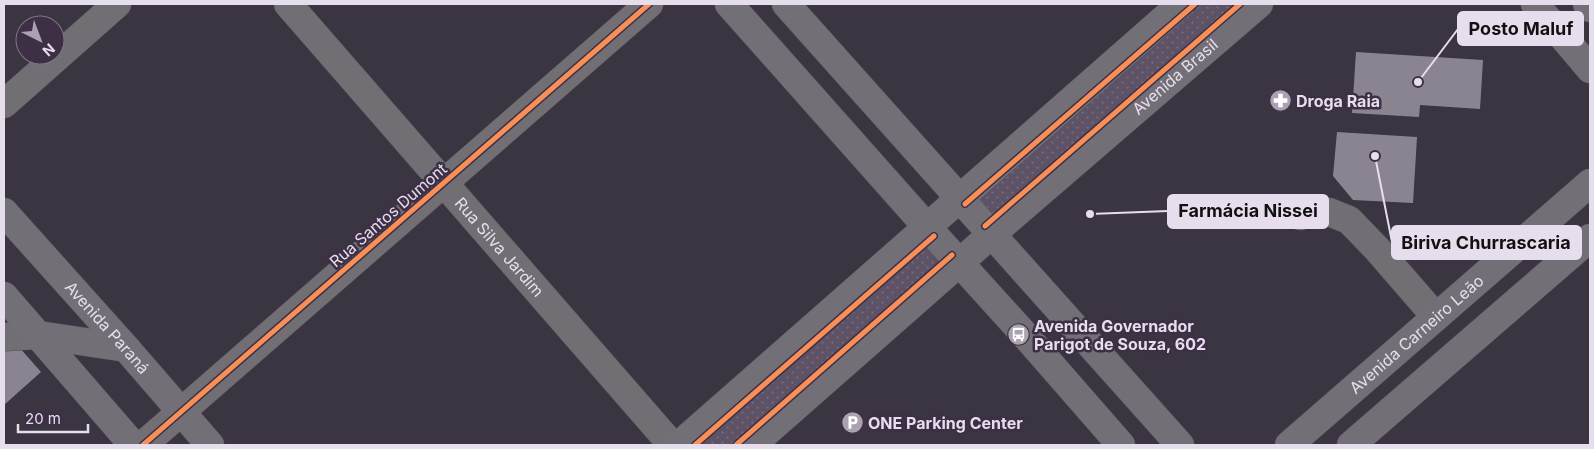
<svg xmlns="http://www.w3.org/2000/svg" width="1594" height="449" viewBox="0 0 1594 449" font-family="Inter,sans-serif">
<style>
.park{fill:url(#park-dots)}
.building{fill:#8a8490}
.lines{fill:none;stroke-linecap:round;stroke-linejoin:round}
.minor-casing{stroke:#57505c;stroke-width:29}
.major-casing{stroke:#57505c;stroke-width:29}
.minor{stroke:#716e74;stroke-width:28}
.major{stroke:#736f77;stroke-width:28}
.cycleway-casing{stroke:#3c2f46;stroke-width:8}
.cycleway{stroke:#f78f57;stroke-width:5}
.labels{text-anchor:middle;dominant-baseline:central;stroke-width:5;stroke-linejoin:round;paint-order:stroke}
.street-label{font-size:16px;fill:#e7deed;stroke:#3c2f46}
.poi-label{font-size:16px;font-weight:bold;fill:#e7deed;stroke:#3c2f46;text-anchor:start}
.leader{fill:none;stroke:#e7deed;stroke-width:2}
.callout-dot{fill:#e7deed;stroke:#3c2f46;stroke-width:2}
.callout{fill:#e7deed;stroke:#e7deed;stroke-width:2}
.callout-label{font-size:18px;text-anchor:middle;font-weight:bold;fill:#111}
</style>
<defs>
<pattern id="park-dots" width="8" height="8" patternUnits="userSpaceOnUse" patternTransform="scale(1.25)"><rect width="8" height="8" fill="#5e5267"/><path d="M2 2h.1M6 6h.1" fill="none" stroke="#756a7d" stroke-width="1.8" stroke-linecap="round"/></pattern>
</defs>
<rect width="100%" height="100%" fill="#3b3441"/>
<g class="park">
<polygon points="1195,4 1240,4 985,226 965,204"/>
<polygon points="934,236 952,255 736,445 695,445"/>
</g>
<g class="building">
<polygon points="1356,52 1483,60 1480,109 1420,105 1419,117 1352,113"/>
<polygon points="1337,132 1417,137 1413,203 1353,200 1333,176"/>
<polygon points="4,330 41,372 4,405"/>
</g>
<g class="lines">
<defs>
<g id="minor">
<path id="s1" d="M288,4L672,445"/>
<polyline points="4,104 117,4"/>
<polyline points="1300,216 1317,210 1329,212 1349,220 1377,249 1436,317"/>
<polyline points="4,337 39,335"/>
<polyline points="143,445 649,4"/>
</g>
<g id="major">
<polyline points="729,4 927,227 1024,334 1121,445"/>
<polyline points="786,4 1180,445"/>
<polyline points="1535,4 1590,69"/>
<polyline points="1587,4 1590,8"/>
<path id="s2" d="M4,212L126,348L210,445"/>
<polyline points="4,296 133,445"/>
<polyline points="39,335 126,348"/>
<polyline points="679,445 1181,4"/>
<path id="s3" d="M752,445L992,234L1259,4"/>
<path id="s4" d="M1289,445L1590,183"/>
<polyline points="1351,445 1590,238"/>
</g>
</defs>
<use href="#minor" class="minor-casing"/>
<use href="#major" class="major-casing"/>
<use href="#minor" class="minor"/>
<use href="#major" class="major"/>
<defs>
<g id="cycleway">
<polyline points="965,204 1195,4"/>
<polyline points="985,226 1240,4"/>
<polyline points="143,445 649,4"/>
<polyline points="695,445 934,236"/>
<polyline points="736,445 952,255"/>
</g>
</defs>
<use href="#cycleway" class="cycleway-casing"/>
<use href="#cycleway" class="cycleway"/>
</g>
<defs>
<symbol id="pharmacy-disc" viewBox="-11 -11 22 22"><circle r="9.5" fill="#aba2b1" stroke="#3c2f46"/><path d="M-2-6h4v4h4v4h-4v4h-4v-4h-4v-4h4Z" fill="#fff"/></symbol>
<symbol id="bus-disc" viewBox="-11 -11 22 22"><circle r="9.5" fill="#aba2b1" stroke="#3c2f46"/><path d="M-5-6H5V4H4V6H2V4H-2V6H-4V4H-5ZM-3.5-4V0h7V-4ZM-3.5 1.2v1.5H-2V1.2ZM2 1.2v1.5H3.5V1.2Z" fill="#fff"/></symbol>
<symbol id="parking-disc" viewBox="-11 -11 22 22"><circle r="9.5" fill="#aba2b1" stroke="#3c2f46"/><path d="M-3.5-5.5H1a3.5 3.5 0 0 1 0 7H-1V5.5H-3.5ZM-1-3.4V-.6H.8a1.4 1.4 0 0 0 0-2.8Z" fill="#fff"/></symbol>
</defs>
<g fill-rule="evenodd">
<use href="#pharmacy-disc" x="1268" y="88" width="25" height="25"/>
<use href="#bus-disc" x="1006" y="322" width="25" height="25"/>
<use href="#parking-disc" x="840" y="410" width="25" height="25"/>
</g>
<g class="labels">
<g class="street-label">
<text stroke="none"><textPath href="#s3" startOffset="561">Avenida Brasil</textPath></text>
<text transform="translate(388 215) rotate(-41)">Rua Santos Dumont</text>
<text stroke="none"><textPath href="#s1" startOffset="322">Rua Silva Jardim</textPath></text>
<text stroke="none"><textPath href="#s2" startOffset="155">Avenida Paraná</textPath></text>
<text stroke="none"><textPath href="#s4" startOffset="169">Avenida Carneiro Leão</textPath></text>
</g>
<g class="poi-label">
<text x="1296" y="101">Droga Raia</text>
<text x="1034" y="326">Avenida Governador<tspan x="1034" dy="18">Parigot de Souza, 602</tspan></text>
<text x="868" y="423">ONE Parking Center</text>
</g>
</g>
<path class="leader" d="M1418 82L1458 29M1090 214L1168 211M1375 156L1392 242"/>
<g class="callout-dot">
<circle cx="1418" cy="82" r="5"/>
<circle cx="1090" cy="214" r="5"/>
<circle cx="1375" cy="156" r="5"/>
</g>
<g class="callout">
<rect x="1458" y="12" width="125" height="33" rx="5"/>
<rect x="1168" y="195" width="160" height="33" rx="5"/>
<rect x="1392" y="226" width="189" height="33" rx="5"/>
</g>
<g class="callout-label">
<text x="1521" y="35">Posto Maluf</text>
<text x="1248" y="217">Farmácia Nissei</text>
<text x="1486" y="249">Biriva Churrascaria</text>
</g>
<rect width="1594" height="449" fill="none" stroke="#e7deed" stroke-width="10"/>
<g transform="translate(40 40) rotate(138)"><circle r="24" fill="#3c2f46" stroke="#807589"/>
<path d="M0-4L9 19L0 12L-9 19Z" fill="#aba2b1"/>
<text y="-8" font-size="14" font-weight="bold" text-anchor="middle" fill="#e7deed">N</text>
</g>
<path d="M18 424v8h70v-8" fill="none" stroke="#e7deed" stroke-width="2.5"/>
<text x="25" y="424" font-size="15" fill="#e7deed" stroke="#3c2f46" stroke-width="4" paint-order="stroke">20 m</text>
</svg>
